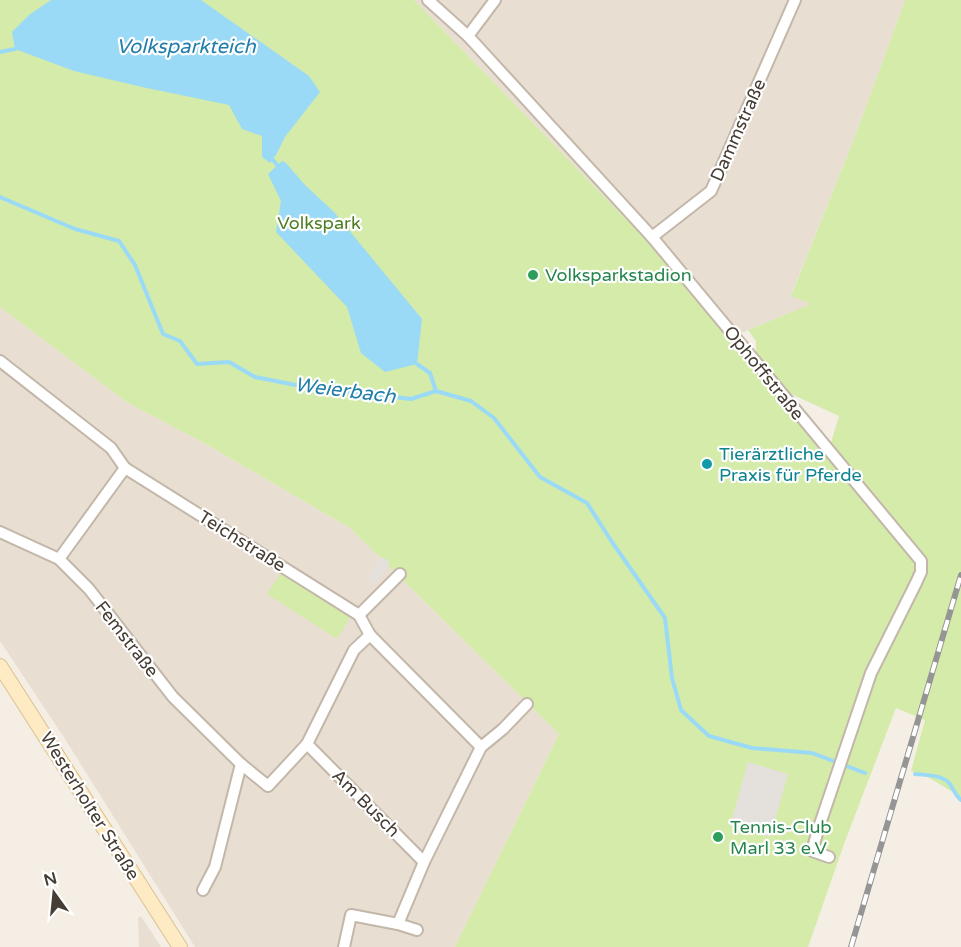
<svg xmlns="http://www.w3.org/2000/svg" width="961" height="947" viewBox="0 0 961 947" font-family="'Varela Round',sans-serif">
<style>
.residential{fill:#e8dfd2}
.green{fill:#d4ebaa}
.parking{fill:#e4e1dd}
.water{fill:#9bdaf6}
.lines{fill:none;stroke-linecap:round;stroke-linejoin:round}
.stream{stroke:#9bdaf6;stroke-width:4}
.minor-casing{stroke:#c3b7a9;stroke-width:14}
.secondary-casing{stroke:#dbc192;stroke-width:16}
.minor{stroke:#fff;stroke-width:10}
.secondary{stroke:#ffebc3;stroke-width:14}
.rail-casing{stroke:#959595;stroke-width:6}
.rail{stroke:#fff;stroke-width:4;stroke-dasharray:11;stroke-linecap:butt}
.leisure-dot{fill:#2e9e5b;stroke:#fff;stroke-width:2}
.culture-dot{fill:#0f9aa8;stroke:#fff;stroke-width:2}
.labels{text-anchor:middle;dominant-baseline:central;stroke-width:4.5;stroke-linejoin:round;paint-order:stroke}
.street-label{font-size:18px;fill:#463d34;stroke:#fff}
.park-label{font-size:18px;fill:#4e7d23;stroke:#fff}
.leisure-label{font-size:18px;fill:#27864d;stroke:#fff;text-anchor:start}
.culture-label{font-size:18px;fill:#0d838f;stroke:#fff;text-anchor:start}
.water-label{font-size:20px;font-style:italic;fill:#237ea9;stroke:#fff}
</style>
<rect width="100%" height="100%" fill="#f4eee4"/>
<g class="residential">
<polygon points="414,0 905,0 856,134 791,295 812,304 748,330 730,339 647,241"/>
<polygon points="0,307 128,403 206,444 350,528 559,734 455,947 195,947 65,739 0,641"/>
<polygon points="141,916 161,947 139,947 138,918"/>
</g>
<g class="green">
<polygon points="0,0 414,0 647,241 730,339 918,566 830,446 839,416 787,392 756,353 756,341 748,330 811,304 791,296 856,134 905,0 961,0 961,797 926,776 911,771 925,720 896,708 844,844 808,947 455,947 559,734 350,528 206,444 128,403 0,307"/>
<polygon points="282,571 352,614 337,639 267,594"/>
</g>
<g class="parking">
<polygon points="382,557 390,562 376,584 368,578"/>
<polygon points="748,762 788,774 770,837 730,826"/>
</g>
<g class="water">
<polygon points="51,0 201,0 309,76 320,92 285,137 276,155 270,163 262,157 262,136 242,129 229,105 142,87 74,71 15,49 12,32 29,15"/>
<polygon points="282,161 286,163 305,185 334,212 422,319 417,364 385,372 361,353 347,307 276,232 281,201 268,174"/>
</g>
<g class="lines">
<g class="stream">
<polyline points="0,52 15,49"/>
<polyline points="273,160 277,165"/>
<polyline points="0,197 75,229 119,241 135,265 163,334 180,341 197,364 229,362 255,377 321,390 362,393 411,399 436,391 471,401 494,418 540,477 587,503 612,542 665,618 672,678 681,710 709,736 752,748 812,753 865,773"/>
<polyline points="417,364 430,373 436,391"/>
<path d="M915,774C926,775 942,775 949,783C954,789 955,795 961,800"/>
</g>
<defs>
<g id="minor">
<polyline points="428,0 468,36 652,237 921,561 921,572 916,583 871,673 818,830 812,851 829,857"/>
<polyline points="468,36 495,0"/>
<polyline points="652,237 711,191 795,0"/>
<polyline points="0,361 111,448 125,468 59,559"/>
<polyline points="125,468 359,615 370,635 481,747 424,862 398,924"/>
<polyline points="0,532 59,559 89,589 173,697 241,764 268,786 307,744"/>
<polyline points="359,615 400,574"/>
<polyline points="370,635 354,650 307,744 424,862"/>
<polyline points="481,747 503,729 527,704"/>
<polyline points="203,890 215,867 241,764"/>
<polyline points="344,947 351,915 398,924 417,930"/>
</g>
<polyline id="secondary" points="0,666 180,947"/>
</defs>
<use href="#minor" class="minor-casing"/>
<use href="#secondary" class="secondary-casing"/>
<use href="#minor" class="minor"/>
<use href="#secondary" class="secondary"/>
<defs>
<polyline id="rail" points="851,947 961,575"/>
</defs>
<use href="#rail" class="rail-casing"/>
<use href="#rail" class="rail"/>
</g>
<g class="leisure-dot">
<circle cx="533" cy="275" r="6"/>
<circle cx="718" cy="837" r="6"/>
</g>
<circle class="culture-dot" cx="707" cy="464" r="6"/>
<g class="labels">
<g class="street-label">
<text transform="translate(738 130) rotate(-66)">Dammstraße</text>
<text transform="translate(764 373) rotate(51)">Ophoffstraße</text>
<text transform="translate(242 541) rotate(32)">Teichstraße</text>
<text transform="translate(127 639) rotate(52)">Femstraße</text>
<text transform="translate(366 803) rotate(45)">Am Busch</text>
<text transform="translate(90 806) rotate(58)">Westerholter Straße</text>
</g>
<g class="park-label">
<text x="319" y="223">Volkspark</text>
</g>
<g class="leisure-label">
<text x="545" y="275">Volksparkstadion</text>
<text x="730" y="827">Tennis-Club<tspan x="730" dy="21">Marl 33 e.V</tspan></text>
</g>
<g class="culture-label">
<text x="719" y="454">Tierärztliche<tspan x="719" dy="21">Praxis für Pferde</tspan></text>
</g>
<g class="water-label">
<text x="186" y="47">Volksparkteich</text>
<text transform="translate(345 391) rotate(7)">Weierbach</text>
</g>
</g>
<g transform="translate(54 893) rotate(345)" stroke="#ffffff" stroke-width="4.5" paint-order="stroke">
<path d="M0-4.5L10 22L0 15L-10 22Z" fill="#463d34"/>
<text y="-9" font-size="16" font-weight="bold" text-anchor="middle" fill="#463d34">N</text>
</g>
</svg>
